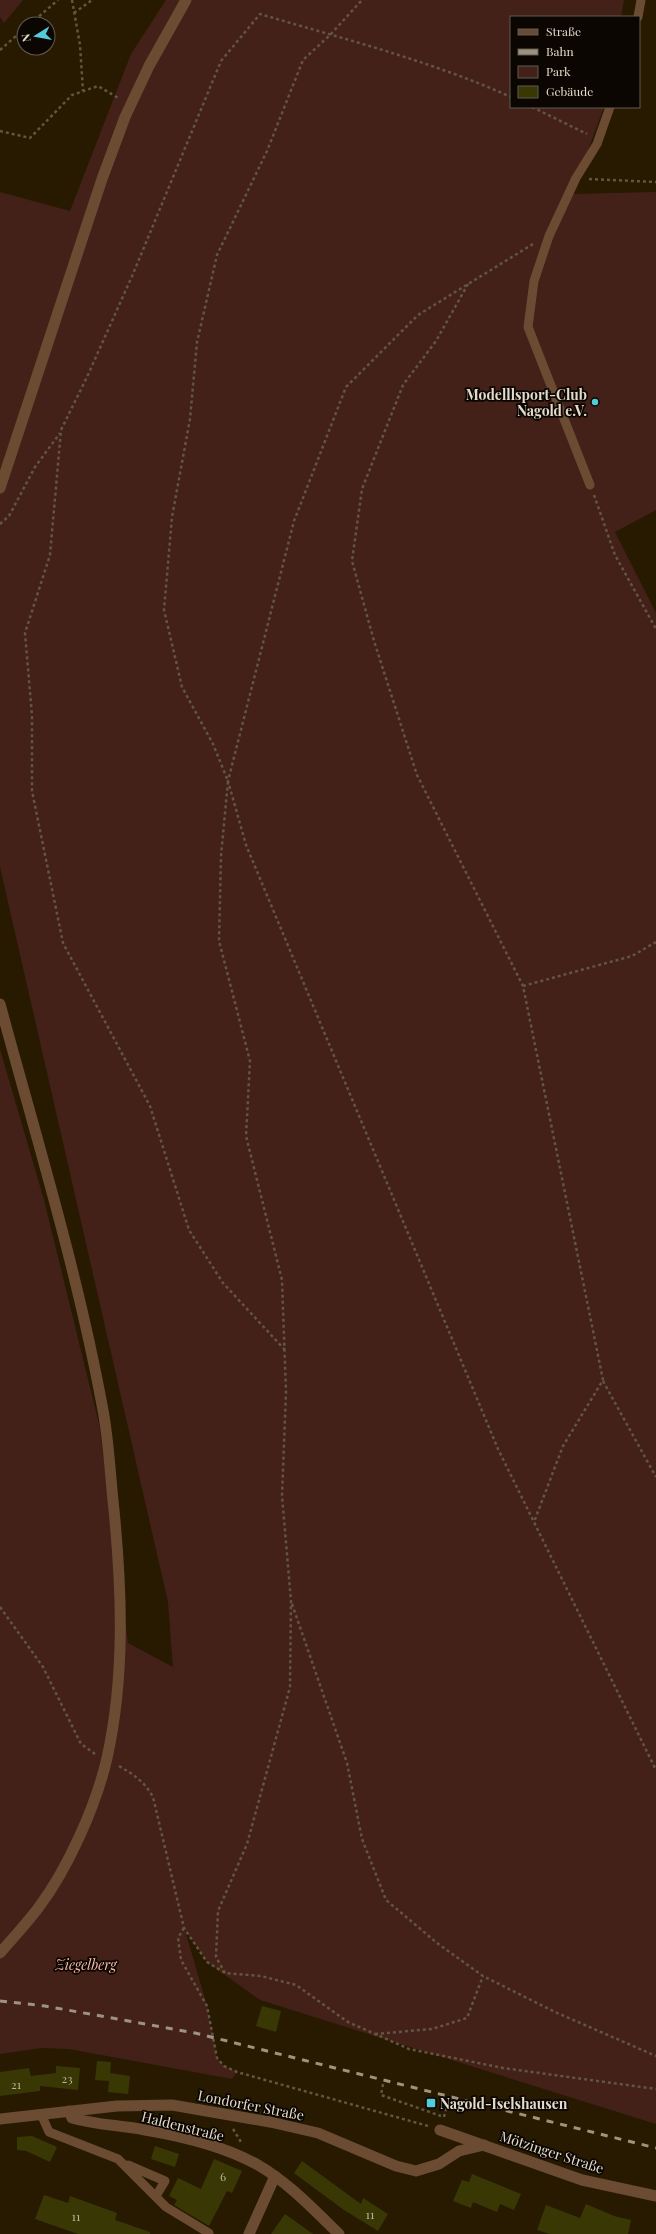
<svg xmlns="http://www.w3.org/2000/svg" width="656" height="2234" viewBox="0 0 656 2234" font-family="'Playfair Display',serif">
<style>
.green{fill:#432118}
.building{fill:#393805}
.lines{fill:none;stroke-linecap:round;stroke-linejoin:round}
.path{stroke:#625640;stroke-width:2.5;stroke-dasharray:3 3;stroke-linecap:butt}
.service{stroke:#6b4c32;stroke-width:9}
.minor{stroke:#6b4c32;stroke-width:11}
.tertiary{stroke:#6b4c32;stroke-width:11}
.rail{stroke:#9d937f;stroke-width:3;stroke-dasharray:7 7;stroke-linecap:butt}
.poi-dot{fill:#53cbda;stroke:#0b0601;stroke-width:1.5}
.labels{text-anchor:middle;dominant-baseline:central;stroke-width:3.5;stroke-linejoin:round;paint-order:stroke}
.number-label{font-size:12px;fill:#b8b29a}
.poi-label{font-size:14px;font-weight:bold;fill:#e3dbcb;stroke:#0b0601;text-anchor:end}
.park-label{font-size:14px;font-style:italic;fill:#f9b9a8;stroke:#0b0601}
.street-label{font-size:14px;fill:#e3dbcb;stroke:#0b0601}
</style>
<rect width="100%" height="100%" fill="#271a00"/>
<g class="green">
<polygon points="0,0 23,0 4,23 0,17"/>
<polygon points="166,0 624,0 621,17 511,17 511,107 604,107 572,194 656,192 656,510 615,532 656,613 656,2124 260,2000 207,1962 185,1930 207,2006 217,2058 224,2066 237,2072 232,2079 69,2049 41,2048 0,2054 0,1049 44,1200 99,1424 128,1643 173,1667 168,1602 0,867 0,192 70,211 131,54"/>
</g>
<g class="building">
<polygon points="262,2006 281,2011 276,2032 256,2026"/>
<polygon points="97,2061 111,2062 110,2078 110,2073 130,2076 128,2094 108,2092 109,2081 95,2080"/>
<polygon points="56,2066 80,2068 78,2090 40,2086 40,2091 0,2096 0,2072 29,2068 31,2076 56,2073"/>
<polygon points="32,2136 57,2147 50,2162 26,2151 17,2150 17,2137"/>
<polygon points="155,2146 179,2154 175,2167 151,2159"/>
<polygon points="214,2159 242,2171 232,2193 227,2191 209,2226 174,2205 177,2200 169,2196 178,2178 201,2189"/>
<polygon points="302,2161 361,2204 363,2198 388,2214 378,2231 344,2210 294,2173"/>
<polygon points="472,2174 521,2194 514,2210 500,2204 497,2212 473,2202 471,2208 453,2201 462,2180 469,2182"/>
<polygon points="44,2195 68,2203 70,2196 117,2213 115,2220 150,2232 150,2234 78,2234 35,2219"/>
<polygon points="586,2204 614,2216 631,2220 628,2234 550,2234 537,2230 546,2205 580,2218"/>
<polygon points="285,2214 313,2234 271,2234"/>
</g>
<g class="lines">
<g class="path">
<polyline points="72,0 80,45 83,91"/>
<polyline points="74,13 92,0"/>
<polyline points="30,24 58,0"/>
<polyline points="0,50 24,29"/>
<polyline points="532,107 587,134"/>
<polyline points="0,131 30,138 72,95 98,86 120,99"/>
<polyline points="589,179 656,182"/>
<polyline points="533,244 418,315 346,387 294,521 228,781 246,845 498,1449 656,1770"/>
<polyline points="468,284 436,341 403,385 362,489 352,561 374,641 417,775 523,986 603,1380 563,1446 534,1522"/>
<polyline points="594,495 615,555 656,629"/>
<polyline points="0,524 9,516 35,467 60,433"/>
<polyline points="523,986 632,956 656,942"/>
<path d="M285,1350L223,1283L189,1230L150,1106L63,943L32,791V716L25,633L50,555L61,430L87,377L133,274L221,61L260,14C344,39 431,61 511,97"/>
<polyline points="603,1381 656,1477"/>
<polyline points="292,1604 347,1763 362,1839 386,1900 437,1943 483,1976 555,2012 656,2056"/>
<polyline points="0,1607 43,1667 81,1744 95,1754"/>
<path d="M119,1766C134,1775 144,1781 153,1797L184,1928L207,1962L225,1973L261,1976L296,1985L348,2022L409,2049L503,2068L656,2089"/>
<polyline points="184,1928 178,1938 181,1960 207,2006 217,2058 224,2066 237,2072 428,2126"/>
<polyline points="225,1973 216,1957 218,1911 247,1844 290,1687 291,1601 282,1496 286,1392 282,1280 246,1136 250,1061 219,941 221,856 228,781 213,744 182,687 164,610 172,517 190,419 197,342 217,255 267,151 303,60 330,35 362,0"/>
<polyline points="375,2034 432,2029 467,2018 483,1976"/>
<polyline points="383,2084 381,2095 441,2116"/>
<polyline points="444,2117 448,2100"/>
<polyline points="233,2129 241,2142"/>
</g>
<g class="service">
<polyline points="638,17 641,0"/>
<polyline points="590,485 528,327 534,281 549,236 576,178 597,144 610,107"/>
<polyline points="41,2114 49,2132 118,2159 166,2207 209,2233"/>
<polyline points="128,2165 165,2181 156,2196"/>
</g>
<g class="minor">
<path d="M69,2111L72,2118C96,2125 120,2125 145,2130C181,2136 226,2147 258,2165C289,2183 314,2210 339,2234"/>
<polyline points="0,2119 117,2106 172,2105 270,2122 318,2133 396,2166 416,2171 439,2164 459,2151 484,2145"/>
<polyline points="440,2130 582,2180 656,2196"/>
<polyline points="249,2234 275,2176"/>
</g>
<g class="tertiary">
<polyline points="0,488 102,179 125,117 149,66 186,0"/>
<path d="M0,1004C36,1137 77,1270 102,1405C109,1439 110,1475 114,1510C122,1592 125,1677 107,1758C96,1806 68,1868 39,1907C27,1923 13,1938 0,1953"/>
</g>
<polyline class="rail" points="0,2001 45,2006 195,2033 656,2148"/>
</g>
<g class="poi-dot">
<circle cx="595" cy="402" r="4"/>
<rect x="426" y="2098" width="10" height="10" rx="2"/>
</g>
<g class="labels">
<g class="number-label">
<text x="67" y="2078">23</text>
<text x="16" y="2084">21</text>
<text x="223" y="2176">6</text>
<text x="370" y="2214">11</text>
<text x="76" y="2216">11</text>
</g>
<g class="poi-label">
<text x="587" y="394">Modelllsport-Club<tspan x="587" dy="16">Nagold e.V.</tspan></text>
<text x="440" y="2103" text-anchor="start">Nagold-Iselshausen</text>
</g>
<g class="park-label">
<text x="86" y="1964">Ziegelberg</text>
</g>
<g class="street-label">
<text transform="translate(251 2105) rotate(11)">Londorfer Straße</text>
<text transform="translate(183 2126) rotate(14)">Haldenstraße</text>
<text transform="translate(552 2152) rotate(18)">Mötzinger Straße</text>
</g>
</g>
<rect x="510" y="16" width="130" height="92" fill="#0b0601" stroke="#615b52"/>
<rect x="518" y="29" width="20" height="6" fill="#6b4c32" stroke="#615b52"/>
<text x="546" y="36" font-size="12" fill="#e3dbcb">Straße</text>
<rect x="518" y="49" width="20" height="6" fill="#9d937f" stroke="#615b52"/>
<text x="546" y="56" font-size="12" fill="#e3dbcb">Bahn</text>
<rect x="518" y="66" width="20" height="12" fill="#432118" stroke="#615b52"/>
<text x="546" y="76" font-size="12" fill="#e3dbcb">Park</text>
<rect x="518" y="86" width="20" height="12" fill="#393805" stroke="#615b52"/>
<text x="546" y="96" font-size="12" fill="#e3dbcb">Gebäude</text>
<g transform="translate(36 36) rotate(259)"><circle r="19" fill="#0b0601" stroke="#615b52"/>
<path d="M0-3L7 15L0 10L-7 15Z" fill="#53cbda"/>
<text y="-6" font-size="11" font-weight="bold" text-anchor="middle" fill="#e3dbcb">N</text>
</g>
</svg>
